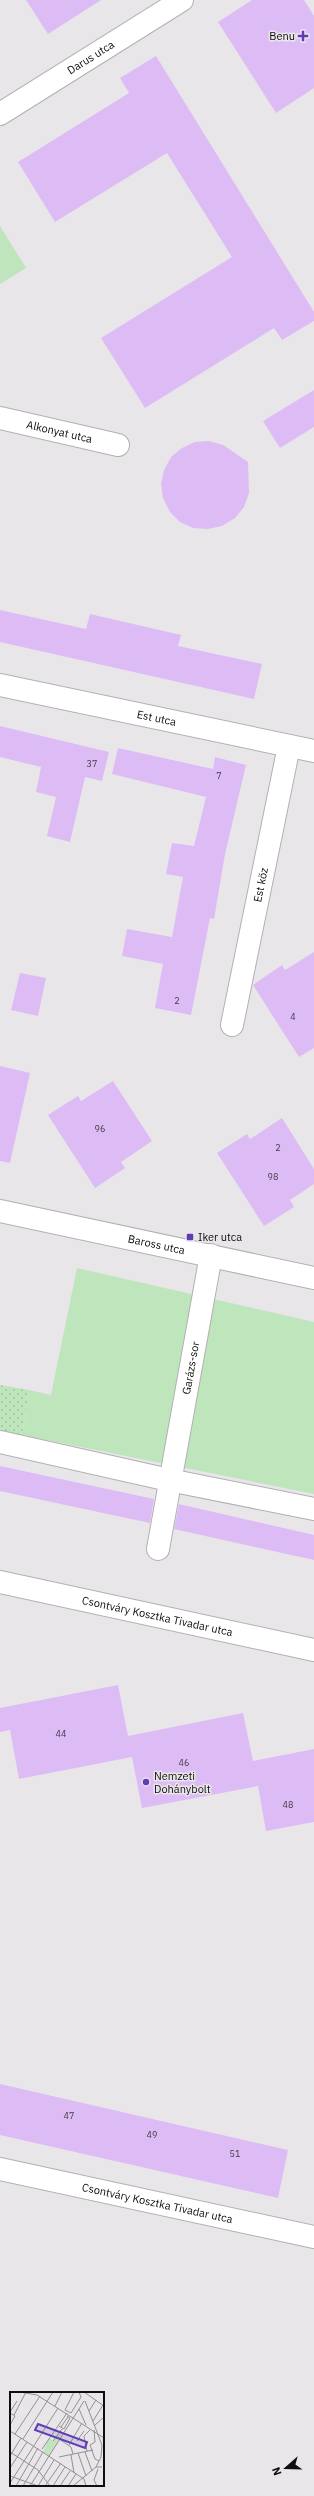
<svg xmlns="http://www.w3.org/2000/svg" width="314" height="2496" viewBox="0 0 314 2496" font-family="'IBM Plex Sans',sans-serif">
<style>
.grass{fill:url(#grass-dots)}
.green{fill:#bee5bc}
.building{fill:#ddbcf5}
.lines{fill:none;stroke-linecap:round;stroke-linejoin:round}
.minor-casing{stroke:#b2b0b3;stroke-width:24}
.minor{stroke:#fff;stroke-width:22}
.poi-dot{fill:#603db5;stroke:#e9e6ea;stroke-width:1.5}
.labels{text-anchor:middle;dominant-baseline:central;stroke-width:3;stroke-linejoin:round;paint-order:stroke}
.number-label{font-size:9px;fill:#423a48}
.poi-label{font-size:11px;fill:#0f0e0f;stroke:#e9e6ea;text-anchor:start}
.street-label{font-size:11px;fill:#0f0e0f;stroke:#e9e6ea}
.inset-road{fill:none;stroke:#929092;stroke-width:1}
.view{fill:#603db5;fill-opacity:0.15;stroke:#603db5;stroke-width:2}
.inset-edge{fill:none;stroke:#0f0e0f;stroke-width:2}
</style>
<defs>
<pattern id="grass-dots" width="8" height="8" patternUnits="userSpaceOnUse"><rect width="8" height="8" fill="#bee5bc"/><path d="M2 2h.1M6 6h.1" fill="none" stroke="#a2c3a0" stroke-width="1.8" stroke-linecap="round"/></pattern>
</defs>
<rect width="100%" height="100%" fill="#e9e6ea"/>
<polygon class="grass" points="0,1385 29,1390 22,1435 0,1431"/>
<g class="green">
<polygon points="0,226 26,268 0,284"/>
<polygon points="77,1268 314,1322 314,1494 22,1435 29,1390 51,1395"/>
</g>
<g class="building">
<polygon points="26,0 101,0 48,34"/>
<polygon points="252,0 304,0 314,16 314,88 276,113 218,22"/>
<polygon points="156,56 314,312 314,321 282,340 274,328 145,408 101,338 232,257 167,153 55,222 18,162 129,93 120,78"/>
<polygon points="314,390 314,427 280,448 263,421"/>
<polygon points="209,441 223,445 248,462 249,493 244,507 235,518 222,526 208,529 193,528 180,522 170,512 163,498 161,484 164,470 171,457 182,448 195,442"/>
<polygon points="0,610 86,629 90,614 181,635 178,646 262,664 254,699 0,642"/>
<polygon points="0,726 109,752 102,781 85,777 70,842 47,836 56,797 36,792 41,767 0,757"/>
<polygon points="118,748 213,769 215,757 246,765 225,854 214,919 210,918 191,1015 155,1008 163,964 122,956 127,929 172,937 183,877 166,874 172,843 194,846 206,797 112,774"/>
<polygon points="314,952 314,1048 299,1057 253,985 282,965 285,970"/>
<polygon points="20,973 46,978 38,1016 11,1010"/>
<polygon points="0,1066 30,1073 10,1163 0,1161"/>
<polygon points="113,1081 152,1141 121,1162 125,1168 95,1188 48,1115 78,1096 81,1101"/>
<polygon points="282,1118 314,1169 314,1184 290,1200 294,1207 264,1226 217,1153 247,1134 250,1139"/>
<polygon points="0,1466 154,1499 150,1523 0,1491"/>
<polygon points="179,1504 314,1535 314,1560 174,1529"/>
<polygon points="118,1685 128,1736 243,1713 253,1761 314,1749 314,1822 266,1831 258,1786 142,1808 132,1757 19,1779 10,1730 0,1732 0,1708"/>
<polygon points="0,2084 288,2150 278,2198 0,2135"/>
</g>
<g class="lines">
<defs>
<g id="minor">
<path id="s1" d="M0,114L182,0"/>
<path id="s2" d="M0,418L118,445"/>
<path id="s3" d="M0,685L314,751"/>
<path id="s4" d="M232,1025L289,746"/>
<path id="s5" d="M0,1211L314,1278"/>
<polyline points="0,1442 169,1480 314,1509"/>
<path id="s6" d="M158,1549L211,1255"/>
<path id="s7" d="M0,1582L314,1650"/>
<path id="s8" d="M0,2169L314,2237"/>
</g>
</defs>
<use href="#minor" class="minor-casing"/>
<use href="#minor" class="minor"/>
</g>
<g class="poi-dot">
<path d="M301 30h4v4h4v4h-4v4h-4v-4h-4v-4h4z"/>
<rect x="186" y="1233" width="8" height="8" rx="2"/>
<circle cx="146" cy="1782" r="4"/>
</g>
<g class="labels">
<g class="number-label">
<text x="92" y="763">37</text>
<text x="219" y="775">7</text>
<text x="177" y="1000">2</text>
<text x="293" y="1016">4</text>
<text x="100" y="1128">96</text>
<text x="278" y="1147">2</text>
<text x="273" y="1176">98</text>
<text x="61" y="1733">44</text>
<text x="184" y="1762">46</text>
<text x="288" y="1804">48</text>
<text x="69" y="2115">47</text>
<text x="152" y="2134">49</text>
<text x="235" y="2153">51</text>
</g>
<g class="poi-label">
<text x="295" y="36" text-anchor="end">Benu</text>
<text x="198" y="1237">Iker utca</text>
<text x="154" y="1776">Nemzeti<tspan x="154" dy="13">Dohánybolt</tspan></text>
</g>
<g class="street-label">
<text stroke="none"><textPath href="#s1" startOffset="107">Darus utca</textPath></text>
<text stroke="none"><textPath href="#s2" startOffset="61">Alkonyat utca</textPath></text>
<text stroke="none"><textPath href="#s3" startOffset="160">Est utca</textPath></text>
<text stroke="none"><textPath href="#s4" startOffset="143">Est köz</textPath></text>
<text stroke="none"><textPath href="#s5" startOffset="160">Baross utca</textPath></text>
<text stroke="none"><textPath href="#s6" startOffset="184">Garázs-sor</textPath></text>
<text stroke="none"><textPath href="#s7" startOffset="161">Csontváry Kosztka Tivadar utca</textPath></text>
<text stroke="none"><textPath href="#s8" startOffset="161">Csontváry Kosztka Tivadar utca</textPath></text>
</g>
</g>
<g transform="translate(10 2392)">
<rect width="94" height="94" fill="#e9e6ea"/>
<path d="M49,41L51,43L39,63L33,60L39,46L43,49Z" fill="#bee5bc"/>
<path class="inset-road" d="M10,0L27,3L94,46M74,0L94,14M75,9L92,53L91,65L86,75M45,14L52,0M69,17L76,33M55,18L61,21L71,5L69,0M55,18L64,0M79,19L86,8M0,20L7,9M0,21L5,24L0,33M4,23L16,0M83,29L93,13M85,33L94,25M49,34L54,37L60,26L57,24M51,35L58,25M84,38L85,50L80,53L85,67L89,69M0,39L74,87L76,94M5,42L30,4M13,47L43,0M49,47L61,55L63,62M43,49L52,37M67,49L74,39M59,53L72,31M32,57L57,21M77,59L74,44L81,37M0,60L28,78L40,94M75,60L82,79M68,61L76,84M61,63L64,81M0,64L11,46M49,65L83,58M0,76L17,50M0,84L28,94M0,91L48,16M6,94L28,56M13,94L33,60M20,94L74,9M28,94L44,68M35,94L51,71M43,94L55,75M50,94L60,79M58,94L66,82M63,94L86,75H92M87,94L84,88L88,77"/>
<path class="view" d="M28,32L77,50L75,56L25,38Z"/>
<rect width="94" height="94" class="inset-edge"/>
</g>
<g transform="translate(286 2468) rotate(250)" stroke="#e9e6ea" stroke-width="3" paint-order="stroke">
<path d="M0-3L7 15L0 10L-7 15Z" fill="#0f0e0f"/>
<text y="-6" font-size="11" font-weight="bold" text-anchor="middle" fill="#0f0e0f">N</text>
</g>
</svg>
